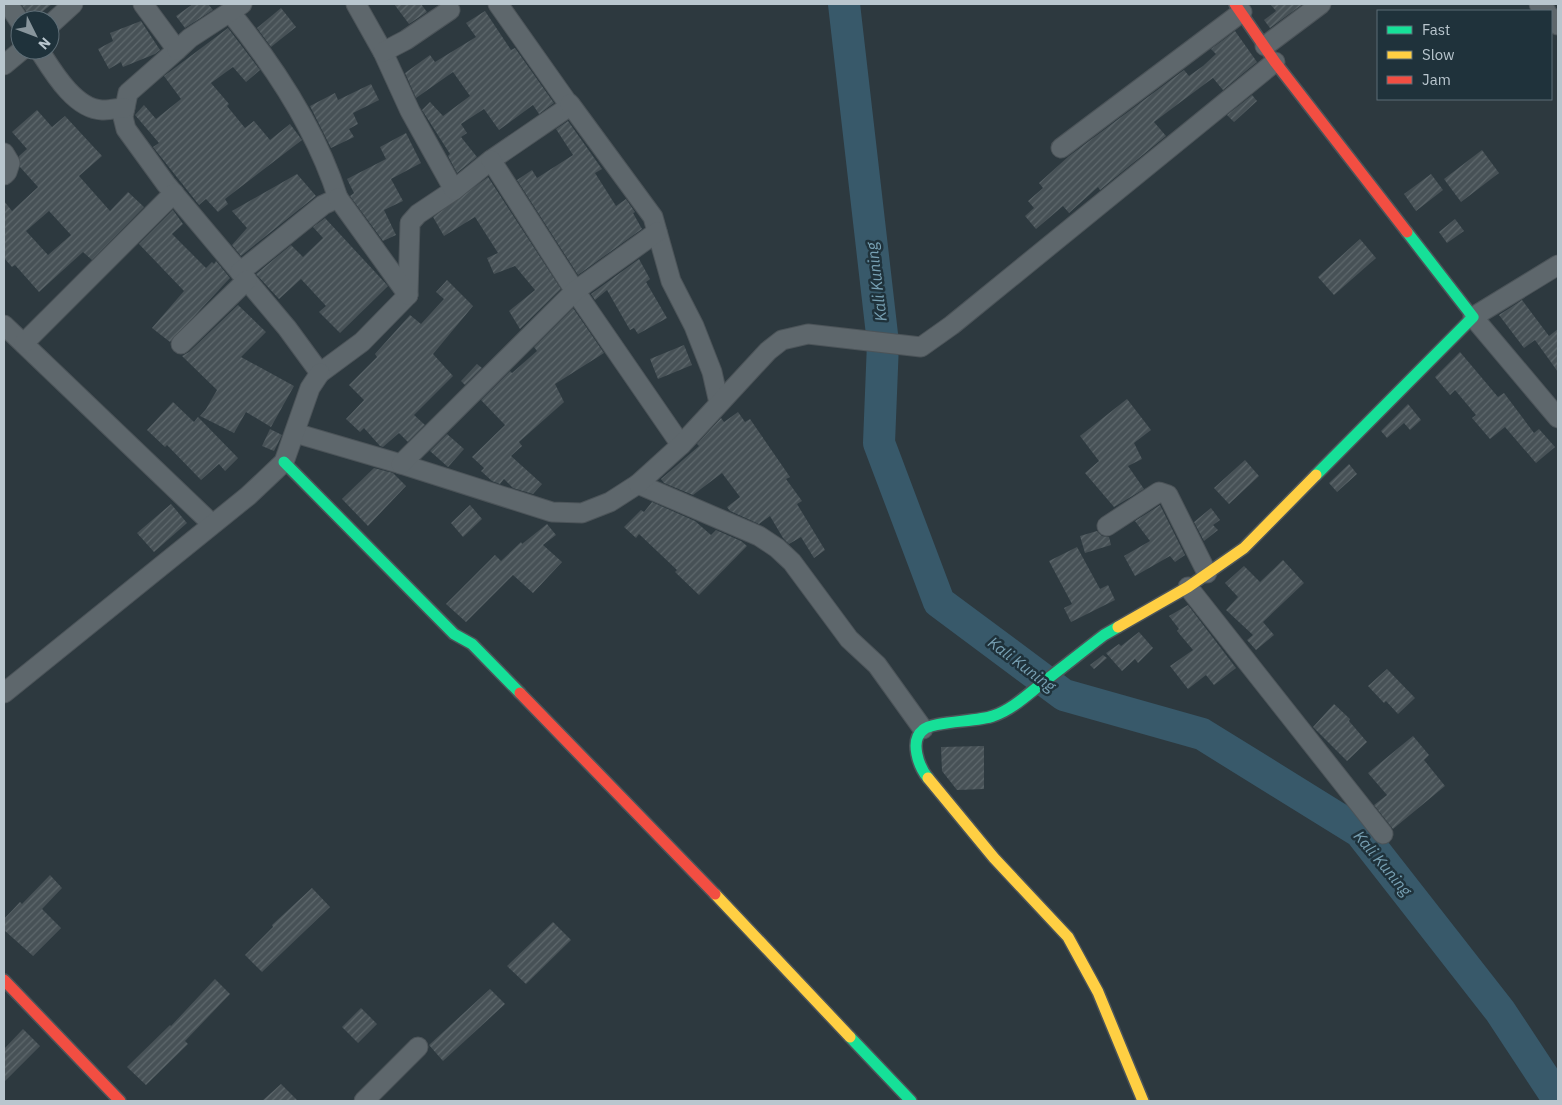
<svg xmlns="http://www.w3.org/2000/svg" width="1562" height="1105" viewBox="0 0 1562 1105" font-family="'IBM Plex Sans',sans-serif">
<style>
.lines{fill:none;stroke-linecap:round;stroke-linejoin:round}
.river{stroke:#38596a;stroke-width:32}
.building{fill:url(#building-hatch);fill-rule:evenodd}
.street-casing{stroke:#4c5459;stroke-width:21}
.fast-casing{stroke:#4c5459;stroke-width:14}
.slow-casing{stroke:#4c5459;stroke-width:14}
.jam-casing{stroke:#4c5459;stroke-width:14}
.street{stroke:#5e676c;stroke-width:19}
.fast{stroke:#16e098;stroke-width:11}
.slow{stroke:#ffcf43;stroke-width:11}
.jam{stroke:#f24e42;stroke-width:11}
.labels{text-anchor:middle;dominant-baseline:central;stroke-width:5;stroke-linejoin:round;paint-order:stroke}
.water-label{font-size:16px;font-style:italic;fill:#77a0b3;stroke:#1f323b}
</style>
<defs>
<pattern id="building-hatch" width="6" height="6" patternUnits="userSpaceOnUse" patternTransform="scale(1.25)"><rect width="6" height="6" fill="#475156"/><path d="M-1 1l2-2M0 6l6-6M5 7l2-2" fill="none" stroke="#5f696d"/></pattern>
</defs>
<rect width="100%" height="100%" fill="#2d393f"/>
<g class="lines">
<polyline class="river" points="844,4 883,343 879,443 939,602 1064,695 1202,734 1360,832 1500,1011 1558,1099"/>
</g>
<g class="building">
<polygon points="21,4 52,4 32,20"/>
<polygon points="193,4 208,4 213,10 185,28 176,16"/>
<polygon points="394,4 421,4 427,12 409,24"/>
<polygon points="1270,4 1303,4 1270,28 1264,20 1276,11"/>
<polygon points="281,8 296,27 271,47 257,28"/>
<polygon points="485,11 511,50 515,48 554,103 539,114 533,105 499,130 484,109 461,124 467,133 461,137 477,157 457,173 448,156 450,154 422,110 430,102 443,116 470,96 453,72 416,98 405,73 430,55 435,62 476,37 466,23"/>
<polygon points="141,21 160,50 155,54 123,67 121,62 109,69 98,49 113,41 110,33"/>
<polygon points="228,28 260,70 246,82 233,67 211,83 229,104 227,106 245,128 254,121 270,140 290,124 302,140 225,199 228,204 218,212 206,199 199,205 153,147 159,143 135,115 144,105 156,119 181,99 164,76"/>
<polygon points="1235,31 1257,62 1223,90 1213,78 1186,98 1154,122 1166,136 1100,190 1098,187 1069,213 1063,206 1036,229 1025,216 1034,208 1028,201 1043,188 1039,183 1069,156 1184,70 1189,76 1203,66 1216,54 1211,49"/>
<polygon points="371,84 379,100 353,113 358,124 349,129 354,137 331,148 310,106 335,93 338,100"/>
<polygon points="1252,95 1257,101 1234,122 1227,115"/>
<path d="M37,110L52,127L65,116L102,156L79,176L110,211L128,192L144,207L92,260L83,252L39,292L15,265L12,267L4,258V201L12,211L38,187L20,167L19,156L27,149L12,132ZM49,211L71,235L48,255L26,231Z"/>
<polygon points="568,121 602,169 595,173 616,206 626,199 635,212 633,213 642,229 578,275 517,180 532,170 537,178 573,155 556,129"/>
<polygon points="406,133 421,163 391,179 403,201 384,210 396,235 383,241 350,196 354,193 347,179 386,159 380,147"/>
<polygon points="1482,150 1499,173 1461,202 1444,179"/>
<polygon points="297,174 316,196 241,256 232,245 247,228 232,211"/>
<polygon points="1431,174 1443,190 1416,211 1404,194"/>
<polygon points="488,177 561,289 520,329 509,311 535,290 515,266 494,274 487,258 498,253 475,217 444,236 433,217"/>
<polygon points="173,210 183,224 172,234 206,268 212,262 214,264 216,261 230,278 170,342 152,328 184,291 139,244"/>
<polygon points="325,218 388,286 340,333 319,312 326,306 301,279 279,299 256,274 291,245 303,257 323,238 313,227"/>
<polygon points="1455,219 1464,231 1447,243 1439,232"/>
<polygon points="1360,239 1376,258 1334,295 1318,277"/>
<polygon points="639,259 650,279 646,282 667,318 638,334 634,328 630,330 607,290 595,300 591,294"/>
<polygon points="447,280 473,306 433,354 453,376 414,415 425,425 408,442 399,433 383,447 380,446 364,428 360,432 346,419 364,400 349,385 377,357 375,354 410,315 421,324 444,299 436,292"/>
<polygon points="1522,300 1549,336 1558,329 1558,372 1535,340 1524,348 1499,315"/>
<polygon points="238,305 266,332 241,357 294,386 271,427 246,412 234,433 200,416 206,409 217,390 182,356 189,352"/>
<polygon points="573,308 604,353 555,384 564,402 519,442 522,446 511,456 542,484 533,494 513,488 504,479 500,484 492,481 481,471 484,468 472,457 505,425 481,400 510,371 512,373 537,351 534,347"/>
<polygon points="684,345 692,365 658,379 650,359"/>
<polygon points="1460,352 1498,397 1504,393 1534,433 1539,429 1555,447 1536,463 1505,427 1490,439 1472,418 1476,415 1455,390 1450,395 1435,377"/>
<polygon points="477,364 482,368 465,385 461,381"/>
<polygon points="1127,399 1151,430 1134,443 1142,459 1128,466 1144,489 1114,507 1085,473 1099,461 1080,436"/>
<polygon points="173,402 194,422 198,417 238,458 225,471 219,464 201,480 167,445 165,447 147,430"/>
<polygon points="1408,404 1421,420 1410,430 1404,423 1387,438 1381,431"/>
<polygon points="738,412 745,422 750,419 790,477 786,479 802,501 797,504 825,550 814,558 801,537 789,544 783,538 770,516 759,524 730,511 727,507 740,497 722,473 693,495 664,483 661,479 699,446 697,444 721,418 724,422"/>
<polygon points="270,429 282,435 274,451 262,446"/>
<polygon points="447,434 464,449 448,467 430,451"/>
<polygon points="1245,460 1259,476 1229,504 1214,488"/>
<polygon points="1349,464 1357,474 1337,492 1329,483"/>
<polygon points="374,468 393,473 406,486 368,526 342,499"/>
<polygon points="652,502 695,521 711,535 716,530 741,541 747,546 699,595 675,572 677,570 639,534 636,538 624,527 641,510 644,512"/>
<polygon points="171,504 187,523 154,552 137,533"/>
<polygon points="470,505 482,519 463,537 451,523"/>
<polygon points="1160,505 1185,555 1175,562 1170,556 1135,576 1124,556 1150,541 1135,521"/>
<polygon points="1211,508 1220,520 1213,525 1218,530 1204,541 1194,522"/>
<polygon points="547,524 556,535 543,545 562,562 533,593 513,575 466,622 446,604 495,555 501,561 521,542 522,544"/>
<polygon points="1097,531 1102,536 1109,537 1111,545 1085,553 1080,536"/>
<polygon points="1077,547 1100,589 1108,585 1115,600 1071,622 1064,608 1072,604 1049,561"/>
<polygon points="1283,560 1304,583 1263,622 1274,635 1256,650 1247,640 1253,635 1226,610 1238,597 1225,583 1244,566 1260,582"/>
<polygon points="1188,605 1236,668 1214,685 1206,675 1188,689 1170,666 1193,650 1177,631 1179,629 1169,616"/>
<polygon points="1139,632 1153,648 1138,663 1135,659 1122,671 1106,653 1119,644 1121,646"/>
<polygon points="1103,655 1107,658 1094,669 1090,665"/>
<polygon points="1387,669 1415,698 1398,714 1386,701 1384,703 1368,686"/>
<polygon points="1334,704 1350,719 1349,721 1367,742 1347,761 1313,727"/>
<polygon points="1413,736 1429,755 1424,760 1445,786 1393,829 1374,805 1387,795 1368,773"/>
<polygon points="984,746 984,789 957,790 942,771 941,747"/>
<polygon points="50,875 62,888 42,909 61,928 33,956 4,930 4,919 20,902 22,904"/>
<polygon points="312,888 330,907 262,972 245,955 273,927 272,925"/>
<polygon points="553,922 571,940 526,984 507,966"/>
<polygon points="215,979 230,994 185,1041 188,1044 146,1085 127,1067 170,1025 171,1026"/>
<polygon points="490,989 505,1004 443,1061 429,1045"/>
<polygon points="361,1008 377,1024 358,1043 342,1027"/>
<polygon points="23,1029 40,1046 4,1082 4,1049"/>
<polygon points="281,1084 298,1101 262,1101"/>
</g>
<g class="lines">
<defs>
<g id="street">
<polyline points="8,4 20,22"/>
<polyline points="143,4 177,50 128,93 123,117 126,129 166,184 287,328 320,373 362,342 408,295 410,223 418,214 454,190"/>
<polyline points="356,4 383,52 410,111 454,190 491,160 570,106 498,4"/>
<polyline points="1539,4 1546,11"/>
<path d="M230,12C275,67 316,129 338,198L323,205L240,272"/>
<polyline points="1551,17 1558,25"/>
<polyline points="50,25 73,4"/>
<polyline points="1265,46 1321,4"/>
<path d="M39,50C52,70 74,109 102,110C109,110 117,108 125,108"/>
<polyline points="177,50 190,38 242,4"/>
<polyline points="383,52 406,40 450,10"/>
<polyline points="4,65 22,50"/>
<polyline points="570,104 653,217 671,281 694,326 712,372 719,403"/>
<polyline points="1061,148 1242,12"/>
<polyline points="4,153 10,163 7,172 4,175"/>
<polyline points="491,160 575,291 681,445"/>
<polyline points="338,198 408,295"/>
<polyline points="1558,265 1473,317 1558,418"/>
<polyline points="4,325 212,524"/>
<polyline points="24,343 174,193"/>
<polyline points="181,344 247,280"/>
<polyline points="295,433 401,464 552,512 582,513 610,502 638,484 759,536 777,548 792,562 849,639 877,665 923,729"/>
<polyline points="401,464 575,291 657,232"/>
<polyline points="638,484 681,445 768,351 782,340 808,334 921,347 952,325 1275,62"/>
<polyline points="1107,526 1159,492 1168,495 1207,573"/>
<polyline points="1188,587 1383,834"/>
<polyline points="4,693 248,496 284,462 310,388 320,373"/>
<polyline points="364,1101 418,1047"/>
</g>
<g id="fast">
<polyline points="284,462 454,634 472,644 520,693"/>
<polyline points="1316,475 1473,317 1407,232"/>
<path d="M928,778C919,767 909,741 923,730C932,721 977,722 993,716C1011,710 1026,696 1041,684C1062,668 1083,651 1104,635L1118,627"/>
<polyline points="850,1037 911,1101"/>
</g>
<g id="slow">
<polyline points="1118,627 1188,587 1244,548 1316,475"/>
<polyline points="928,778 994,858 1068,937 1098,992 1143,1101"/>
<polyline points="715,894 850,1037"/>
</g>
<g id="jam">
<polyline points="1235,4 1275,62 1407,232"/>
<polyline points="520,693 715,894"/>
<polyline points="4,980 120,1101"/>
</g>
</defs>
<use href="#street" class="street-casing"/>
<use href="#fast" class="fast-casing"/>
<use href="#slow" class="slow-casing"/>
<use href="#jam" class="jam-casing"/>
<use href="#street" class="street"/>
<use href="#fast" class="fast"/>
<use href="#slow" class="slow"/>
<use href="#jam" class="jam"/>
</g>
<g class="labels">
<g class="water-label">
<text transform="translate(876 282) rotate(-97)">Kali Kuning</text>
<text transform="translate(1022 664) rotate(37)">Kali Kuning</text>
<text transform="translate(1383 863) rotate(50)">Kali Kuning</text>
</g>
</g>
<rect width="1562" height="1105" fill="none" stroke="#b9c6ce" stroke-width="10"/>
<rect x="1377" y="10" width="175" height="90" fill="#1f323b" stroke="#5d6d76"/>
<rect x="1387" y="26" width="25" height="8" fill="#16e098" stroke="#5d6d76"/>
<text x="1422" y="35" font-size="15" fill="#b9c6ce">Fast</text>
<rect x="1387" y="51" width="25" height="8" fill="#ffcf43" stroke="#5d6d76"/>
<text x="1422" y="60" font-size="15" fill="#b9c6ce">Slow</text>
<rect x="1387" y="76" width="25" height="8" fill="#f24e42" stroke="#5d6d76"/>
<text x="1422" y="85" font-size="15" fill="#b9c6ce">Jam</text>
<g transform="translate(35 35) rotate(132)"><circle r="24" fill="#1f323b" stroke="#5d6d76"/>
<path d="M0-4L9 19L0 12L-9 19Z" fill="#88959c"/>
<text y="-8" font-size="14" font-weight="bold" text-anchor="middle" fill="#b9c6ce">N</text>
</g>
</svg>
